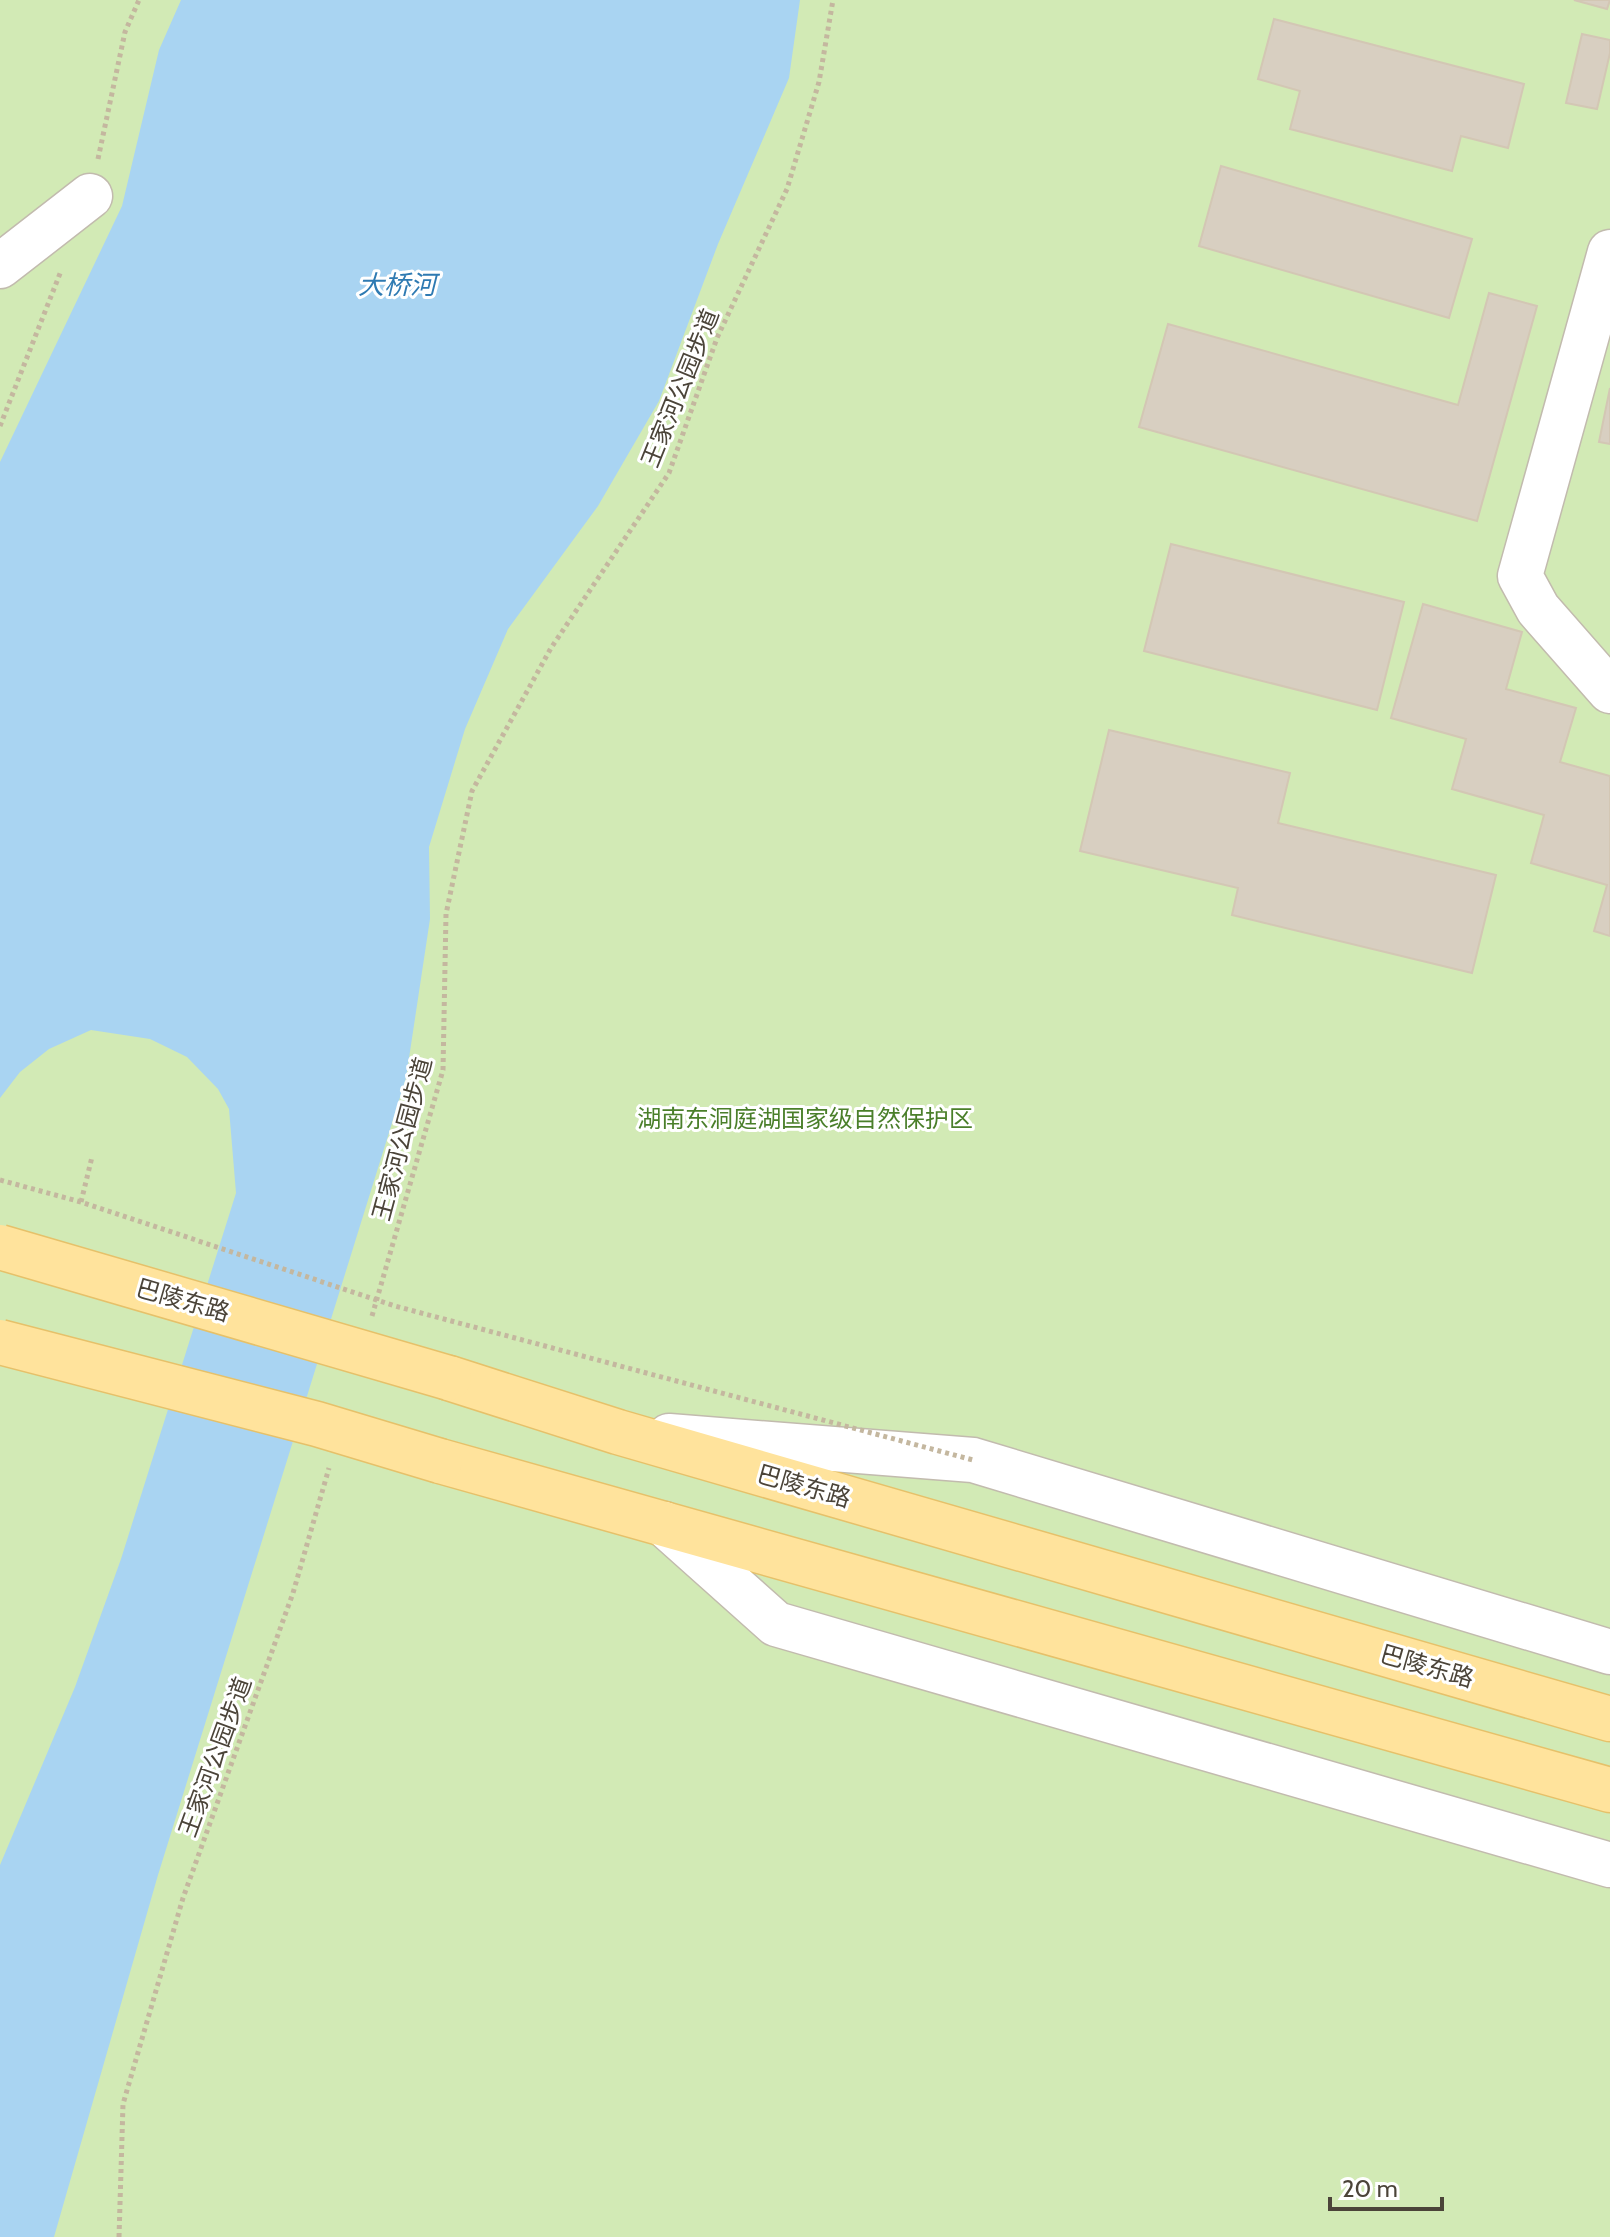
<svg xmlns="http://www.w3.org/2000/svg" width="1610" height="2237" viewBox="0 0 1610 2237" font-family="Cabin,'Noto Sans SC',sans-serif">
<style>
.green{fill:#d2eab5}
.water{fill:#a9d4f2}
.building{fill:#d8cfc1;stroke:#d3c7b4;stroke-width:2}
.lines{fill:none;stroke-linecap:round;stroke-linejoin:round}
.minor-casing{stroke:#c2bbae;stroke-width:47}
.major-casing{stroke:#e6c16a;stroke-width:47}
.path{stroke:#c4b79f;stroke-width:5;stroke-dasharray:4 4;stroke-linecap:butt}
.minor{stroke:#fff;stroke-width:44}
.major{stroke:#ffe39c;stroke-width:44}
.major-bridge-casing{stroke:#e6c16a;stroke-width:47;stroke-linecap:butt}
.path-bridge{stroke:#c4b79f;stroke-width:5;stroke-dasharray:4 4;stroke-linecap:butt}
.major-bridge{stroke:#ffe39c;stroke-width:44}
.labels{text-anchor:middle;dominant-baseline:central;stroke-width:6;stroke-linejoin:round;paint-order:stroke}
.street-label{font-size:24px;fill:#4b4439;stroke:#fff}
.park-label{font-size:24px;fill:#4a7f2a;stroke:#fff}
.water-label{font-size:26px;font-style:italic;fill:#2e7ab2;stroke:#fff}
</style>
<rect width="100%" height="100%" fill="#f6f3ec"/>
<rect class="green" x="0" y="0" width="1610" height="2237"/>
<polygon class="water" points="181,0 800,0 789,78 718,244 659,401 598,506 508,629 465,729 429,847 430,919 406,1078 158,1875 54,2237 0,2237 0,1865 75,1687 121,1559 236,1193 229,1109 218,1089 187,1057 150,1039 91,1030 49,1049 20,1072 0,1098 0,462 122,206 159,50"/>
<g class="building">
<polygon points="1574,0 1610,0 1607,9"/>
<polygon points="1274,19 1524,84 1508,148 1461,136 1452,171 1290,129 1300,91 1258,79"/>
<polygon points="1582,34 1610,40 1610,53 1597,109 1566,103"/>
<polygon points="1221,166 1472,239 1449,318 1199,246"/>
<polygon points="1489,293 1537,306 1477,521 1139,427 1168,324 1458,405"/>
<polygon points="1610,388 1610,444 1599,442"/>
<polygon points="1171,544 1404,602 1377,710 1144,651"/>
<polygon points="1423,604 1522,632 1506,689 1576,708 1560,762 1610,776 1610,936 1594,931 1607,885 1531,863 1544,815 1452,789 1466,739 1391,718"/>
<polygon points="1109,730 1290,773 1278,823 1496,875 1472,973 1232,915 1238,888 1080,851"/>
</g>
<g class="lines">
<defs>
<g id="minor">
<polyline points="1610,252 1520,576 1538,609 1610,691"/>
<polyline points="0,266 90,196"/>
<polyline points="669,1436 973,1460 1610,1652"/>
<polyline points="664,1524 776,1624 1610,1865"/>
</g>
<g id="major">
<polyline points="449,1378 618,1432 1610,1719"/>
<polyline points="440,1461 1610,1790"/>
</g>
</defs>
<use href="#minor" class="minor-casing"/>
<use href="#major" class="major-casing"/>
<g class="path">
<polyline points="98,159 125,32 139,0"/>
<polyline points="0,426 61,271"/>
<polyline points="81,1202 92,1157"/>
<polyline points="372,1316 443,1070 446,914 472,791 551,648 669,473 717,338 787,189 819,82 833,0"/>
<polyline points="119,2237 123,2104 183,1898 293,1593 329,1468"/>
</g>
<use href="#minor" class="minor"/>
<use href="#major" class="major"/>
<defs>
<g id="major-bridge">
<polyline points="0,1247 449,1378"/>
<polyline points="0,1342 317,1424 440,1461"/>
</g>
</defs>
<use href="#major-bridge" class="major-bridge-casing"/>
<polyline class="path-bridge" points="0,1180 81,1202 395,1306 973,1460"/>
<use href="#major-bridge" class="major-bridge"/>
</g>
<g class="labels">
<g class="street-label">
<text transform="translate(680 388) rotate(-68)">王家河公园步道</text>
<text transform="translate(402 1139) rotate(-75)">王家河公园步道</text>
<text transform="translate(183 1300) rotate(16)">巴陵东路</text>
<text transform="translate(804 1486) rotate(16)">巴陵东路</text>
<text transform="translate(1427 1666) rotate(16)">巴陵东路</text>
<text transform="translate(215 1757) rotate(-70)">王家河公园步道</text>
</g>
<g class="park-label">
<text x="805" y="1118">湖南东洞庭湖国家级自然保护区</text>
</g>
<g class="water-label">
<text x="397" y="285">大桥河</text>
</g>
</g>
<path d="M1330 2197v12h112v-12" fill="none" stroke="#4b4439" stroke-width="4"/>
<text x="1342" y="2197" font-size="24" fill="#4b4439" stroke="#ffffff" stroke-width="6" paint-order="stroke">20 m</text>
</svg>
